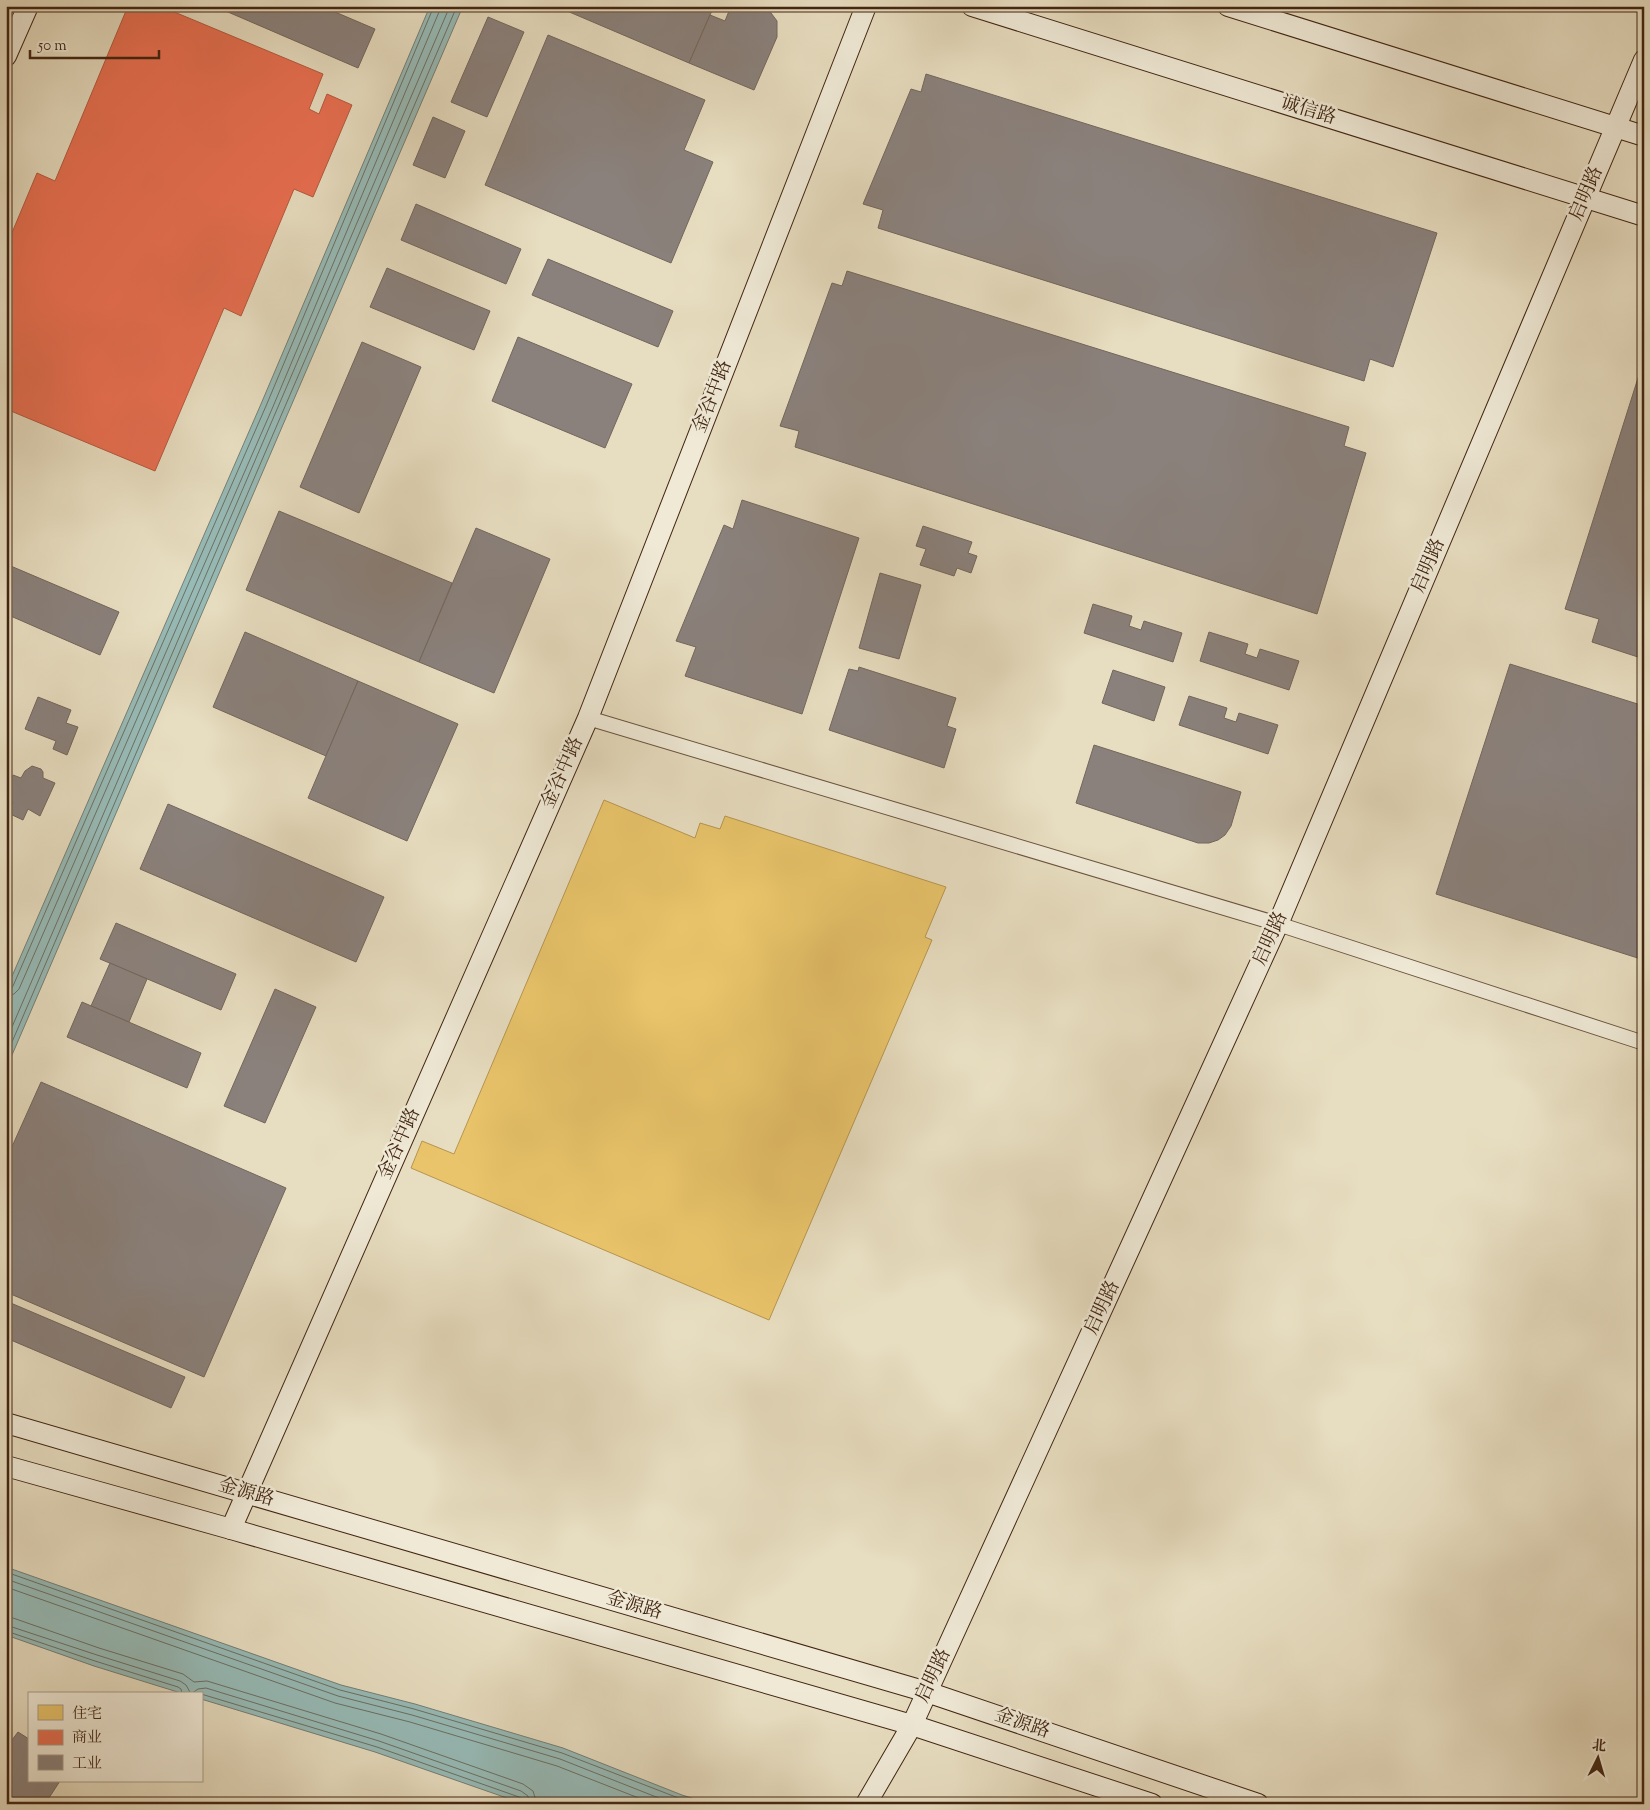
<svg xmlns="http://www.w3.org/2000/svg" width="1650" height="1810" viewBox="0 0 1650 1810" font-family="'Sorts Mill Goudy','Noto Serif SC',serif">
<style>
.water{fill:#97bbb7;stroke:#757f75}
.homes{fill:#e9c46a;stroke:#b79550}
.shops{fill:#e76f51;stroke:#b6593e}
.industry{fill:#8a817c;stroke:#74665c}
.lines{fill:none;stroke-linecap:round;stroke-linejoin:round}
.shore{stroke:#6c7064;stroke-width:1}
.street-casing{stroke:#6b543e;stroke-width:16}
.secondary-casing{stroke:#422612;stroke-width:22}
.street{stroke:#efe9d6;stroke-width:14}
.secondary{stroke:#efe9d6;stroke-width:20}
.labels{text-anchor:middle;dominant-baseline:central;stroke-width:5;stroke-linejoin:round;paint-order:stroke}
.street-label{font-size:19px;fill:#422612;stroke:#efe9d6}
</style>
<rect width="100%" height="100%" fill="#e7ddc0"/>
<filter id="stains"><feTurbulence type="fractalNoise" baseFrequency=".004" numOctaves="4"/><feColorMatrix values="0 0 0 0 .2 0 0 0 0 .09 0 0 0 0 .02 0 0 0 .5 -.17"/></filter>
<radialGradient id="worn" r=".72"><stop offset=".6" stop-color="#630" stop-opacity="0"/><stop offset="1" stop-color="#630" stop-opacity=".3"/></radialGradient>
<g class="water">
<polygon points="430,6 463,6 6,1069 6,990 261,404"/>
<polygon points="6,1567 341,1685 415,1704 563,1748 682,1795 711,1804 524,1804 375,1752 201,1699 201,1694 184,1694 94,1666 6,1635"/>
</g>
<polygon class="homes" points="604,800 695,838 700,823 720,829 725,816 946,887 925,937 932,940 769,1320 411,1168 422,1141 454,1154"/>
<polygon class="shops" points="128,6 160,6 323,74 309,109 319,114 327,94 352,105 313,197 294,189 241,316 224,308 155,471 6,409 6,247 37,173 55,181"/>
<g class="industry">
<polygon points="214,6 321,6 375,29 358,68"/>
<polygon points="561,6 714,6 689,63 560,8"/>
<polygon points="731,6 760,6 771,13 777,21 777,37 754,90 689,63 710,15 725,21"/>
<polygon points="488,17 524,32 487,117 451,102"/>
<polygon points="548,35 705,100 684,150 713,162 671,263 485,185"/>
<polygon points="926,74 1437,233 1393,367 1370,359 1364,381 878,228 883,210 863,204 911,89 921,92"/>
<polygon points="433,117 465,131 445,178 413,165"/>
<polygon points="416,204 521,249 506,284 401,240"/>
<polygon points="548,259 673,311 658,347 532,295"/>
<polygon points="387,268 490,311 474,350 370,307"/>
<polygon points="847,271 1349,427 1344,446 1366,453 1317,614 795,447 799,431 780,426 832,283 842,286"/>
<polygon points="518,337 632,384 605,448 492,401"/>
<polygon points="362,342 421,367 359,513 300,487"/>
<polygon points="1644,359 1644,659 1592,642 1599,619 1565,609"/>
<polygon points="742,500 859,538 802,714 685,676 696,647 676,641 724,525 733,529"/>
<polygon points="279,511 452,583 419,662 246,590"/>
<polygon points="923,526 972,542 968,553 977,556 971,573 957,568 954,576 920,565 926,549 916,546"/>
<polygon points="476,528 550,559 494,693 419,662"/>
<polygon points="6,564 119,612 100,655 6,614"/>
<polygon points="880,573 921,585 899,659 859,648"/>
<polygon points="1093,604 1132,616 1129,626 1141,630 1144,621 1182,633 1173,662 1084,633"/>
<polygon points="245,632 358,681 326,756 213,707"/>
<polygon points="1209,632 1248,644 1245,654 1257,658 1260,649 1299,661 1289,690 1200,661"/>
<polygon points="1510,664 1644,706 1644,960 1436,894"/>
<polygon points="859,667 956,698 947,726 956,729 944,768 829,730 849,669 858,671"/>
<polygon points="1113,670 1165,687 1154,721 1102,703"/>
<polygon points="358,681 458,724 407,841 308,798"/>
<polygon points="1189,696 1227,708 1224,718 1236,722 1239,713 1278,725 1268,754 1179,725"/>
<polygon points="38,697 71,710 66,723 78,727 67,755 53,749 56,741 25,729"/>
<polygon points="1094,745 1241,792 1231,826 1225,835 1218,840 1209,843 1198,843 1076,803"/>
<polygon points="32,766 41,769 43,772 43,778 55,783 40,816 28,809 23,820 8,813 13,802 6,799 6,790 13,775 21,778 25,771"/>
<polygon points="168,804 384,897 356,962 140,869"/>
<polygon points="6,864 12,867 6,881"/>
<polygon points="116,923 236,974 221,1010 100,959"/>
<polygon points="110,963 147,979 129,1022 91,1006"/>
<polygon points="275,989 316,1007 265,1123 224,1106"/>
<polygon points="82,1002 201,1053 187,1088 67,1037"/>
<polygon points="41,1082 286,1188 204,1377 6,1292 6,1160"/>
<polygon points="6,1301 185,1377 171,1408 6,1338"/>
<polygon points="18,1732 29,1739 29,1781 60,1781 45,1804 6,1804 6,1748"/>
</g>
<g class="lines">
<g class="shore">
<polyline points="6,990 11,989 13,986 266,406 434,6"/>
<polyline points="6,996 14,994 19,989 272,409 439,12 440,6"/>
<polyline points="6,1041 450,6"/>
<polyline points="6,1056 457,6"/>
<polyline points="6,1572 340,1690 414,1709 562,1753 694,1804"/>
<polyline points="6,1579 338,1696 412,1715 560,1759 674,1804"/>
<polyline points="6,1587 335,1703 410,1722 557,1766 654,1804"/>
<polyline points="6,1617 13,1618 99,1648 183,1674 194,1682 207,1681 381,1734 523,1784 533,1791 537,1804"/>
<polyline points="6,1625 97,1655 180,1681 186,1685 191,1694"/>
<polyline points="6,1631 95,1661 178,1687 181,1689 182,1694"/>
<polyline points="191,1694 198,1689 206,1688 379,1741 521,1791 528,1796 529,1804"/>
<polyline points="201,1694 377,1747 519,1797 522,1799 523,1804"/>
</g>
<defs>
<polyline id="street" points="588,718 1278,924 1644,1043"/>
<g id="secondary">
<polyline points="972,6 1644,216"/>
<polyline points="1228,6 1644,136"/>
<polyline points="6,56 28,6"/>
<polyline points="6,1423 927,1692 1258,1804"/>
<polyline points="6,1466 231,1529 912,1725 1152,1804"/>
<polyline points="231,1529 588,718 866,6"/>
<polyline points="866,1804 912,1725 1278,924 1644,60"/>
</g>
</defs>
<use href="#street" class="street-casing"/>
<use href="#secondary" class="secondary-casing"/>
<use href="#street" class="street"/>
<use href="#secondary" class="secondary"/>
</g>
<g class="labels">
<g class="street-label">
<text transform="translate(1308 111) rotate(17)">诚信路</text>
<text transform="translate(1587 194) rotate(-67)">启明路</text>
<text transform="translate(713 397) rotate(-69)">金谷中路</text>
<text transform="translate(1429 566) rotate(-67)">启明路</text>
<text transform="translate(563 773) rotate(-66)">金谷中路</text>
<text transform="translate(1271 939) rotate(-66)">启明路</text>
<text transform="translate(400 1144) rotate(-66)">金谷中路</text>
<text transform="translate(1103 1308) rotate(-65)">启明路</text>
<text transform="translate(246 1493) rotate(16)">金源路</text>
<text transform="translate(634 1606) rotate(16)">金源路</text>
<text transform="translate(934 1676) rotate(-65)">启明路</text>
<text transform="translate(1022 1724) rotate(19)">金源路</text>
</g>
</g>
<rect width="1650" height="1810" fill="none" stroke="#e7ddc0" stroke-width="25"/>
<rect x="8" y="8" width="1635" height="1795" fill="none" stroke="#422612" stroke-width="2.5"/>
<rect x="12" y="12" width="1625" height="1785" fill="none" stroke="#422612"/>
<rect x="28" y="1692" width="175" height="90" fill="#efe9d6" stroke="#aa9b88"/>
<rect x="38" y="1705" width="25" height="15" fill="#e9c46a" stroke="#aa9b88"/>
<text x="72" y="1718" font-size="15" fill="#422612">住宅</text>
<rect x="38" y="1730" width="25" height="15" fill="#e76f51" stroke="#aa9b88"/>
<text x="72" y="1742" font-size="15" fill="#422612">商业</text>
<rect x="38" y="1755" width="25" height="15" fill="#8a817c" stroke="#aa9b88"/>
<text x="72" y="1768" font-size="15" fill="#422612">工业</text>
<g transform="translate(1598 1758) rotate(5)" stroke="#efe9d6" stroke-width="4" paint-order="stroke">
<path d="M0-4L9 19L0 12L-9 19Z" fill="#422612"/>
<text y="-8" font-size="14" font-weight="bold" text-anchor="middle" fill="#422612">北</text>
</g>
<path d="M30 50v8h129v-8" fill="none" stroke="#422612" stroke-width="2.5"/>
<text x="38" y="50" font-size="15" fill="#422612" stroke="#efe9d6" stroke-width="4" paint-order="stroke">50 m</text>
<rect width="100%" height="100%" filter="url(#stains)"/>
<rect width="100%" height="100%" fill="url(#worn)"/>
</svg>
